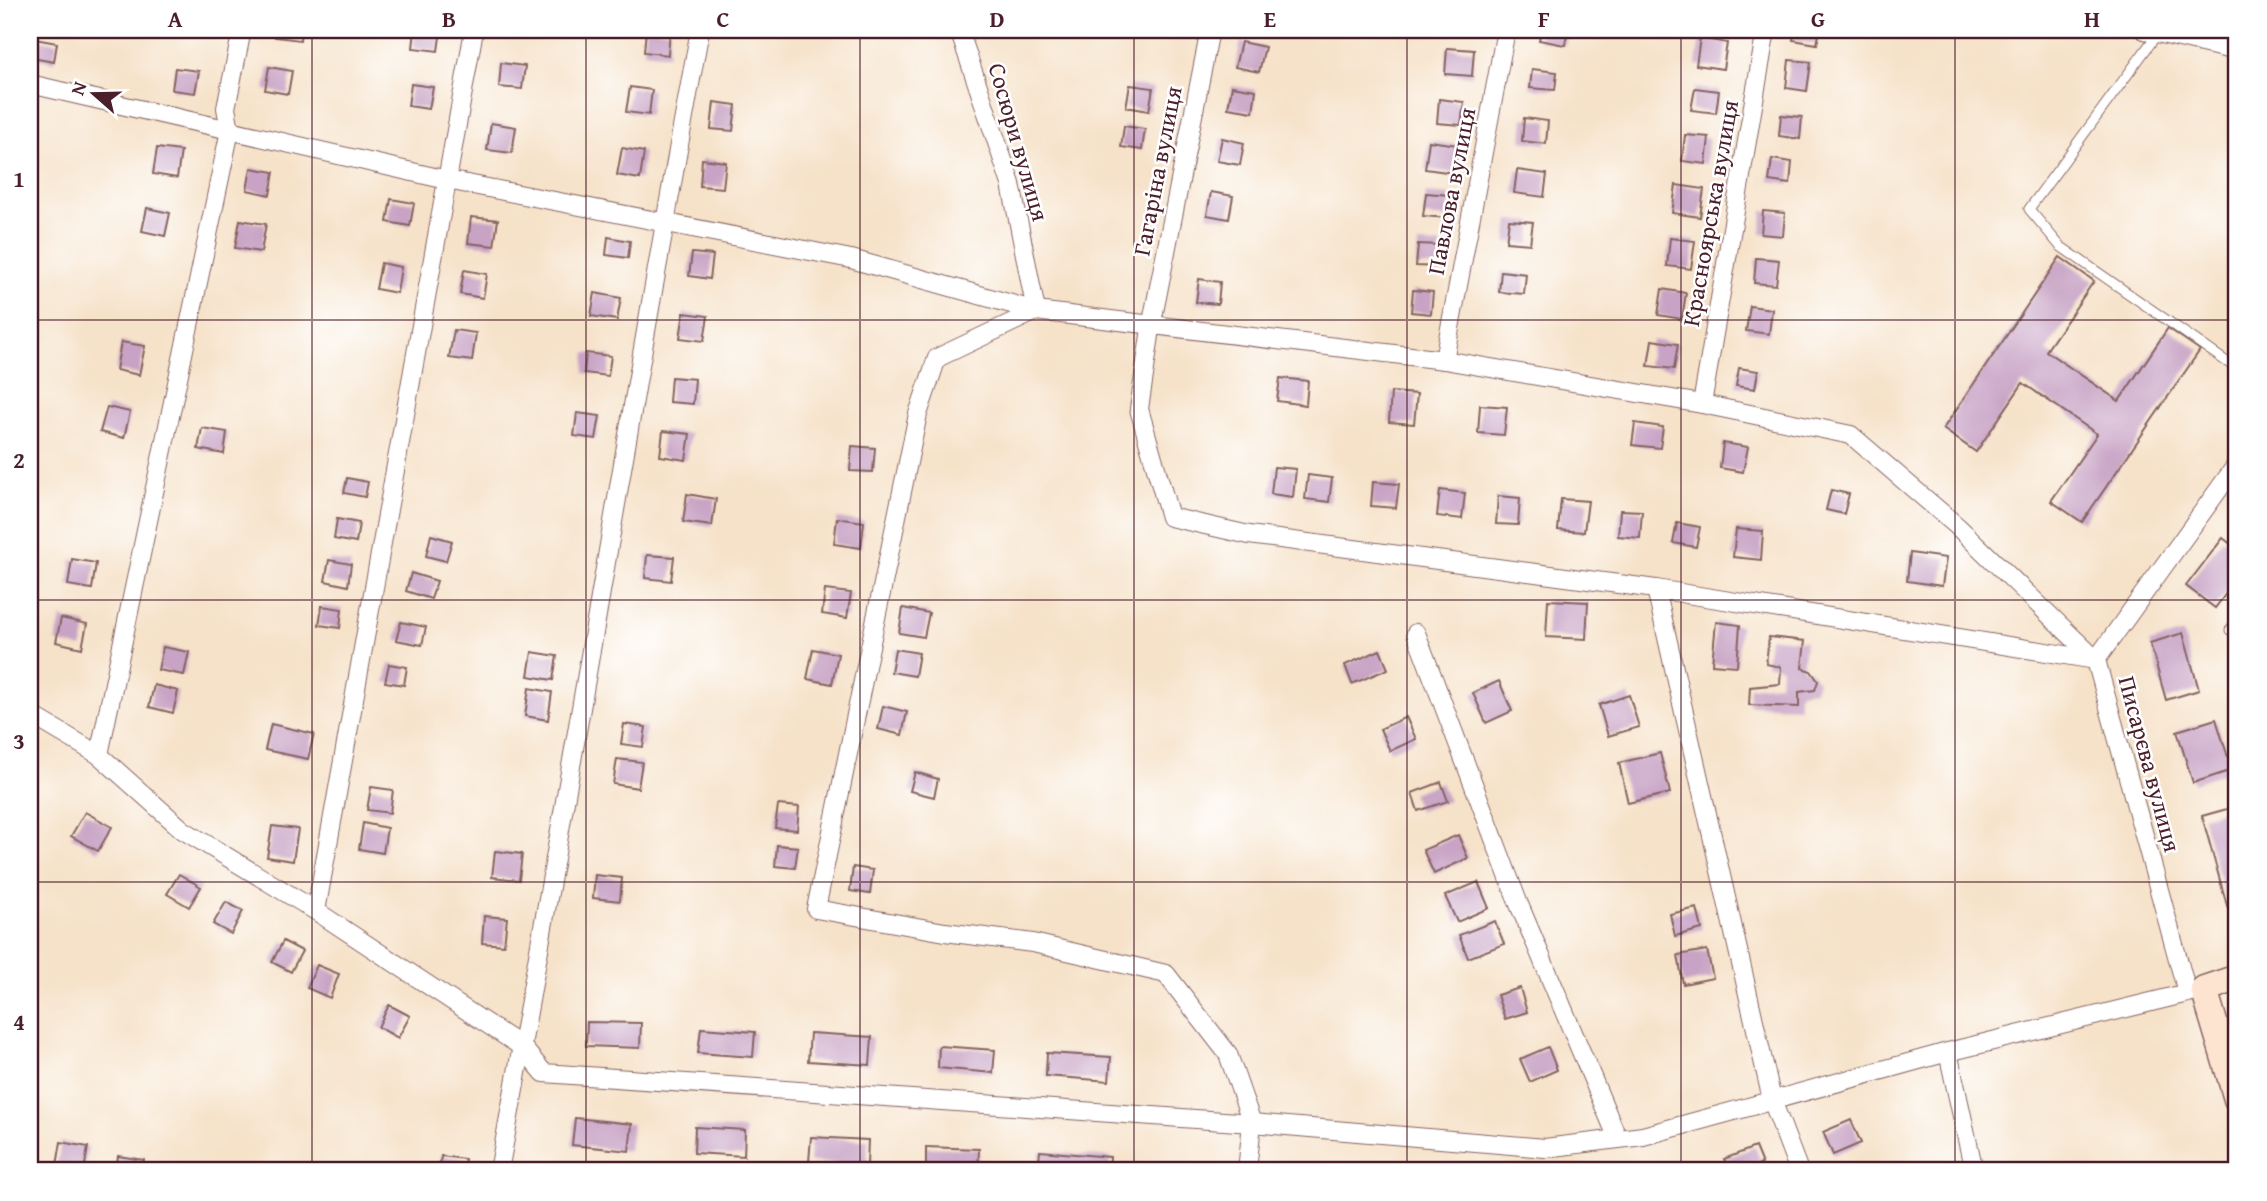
<svg xmlns="http://www.w3.org/2000/svg" width="2267" height="1201" viewBox="0 0 2267 1201" font-family="'Gentium Book Plus',serif">
<style>
.building{fill:#c8a3c5}
.lines{fill:none;stroke-linecap:round;stroke-linejoin:round}
.lane-casing{stroke:#866362;stroke-width:11}
.street-casing{stroke:#866362;stroke-width:20}
.secondary-casing{stroke:#866362;stroke-width:29}
.lane{stroke:#fff;stroke-width:9}
.street{stroke:#fff;stroke-width:18}
.secondary{stroke:#fde4d1;stroke-width:26}
.grid{fill:none;stroke:#4a1f2b;stroke-width:2;stroke-opacity:0.55}
.labels{text-anchor:middle;dominant-baseline:central;stroke-width:5;stroke-linejoin:round;paint-order:stroke}
.street-label{font-size:24px;fill:#4a1f2b;stroke:#fff}
.neatline{fill:none;stroke:#4a1f2b;stroke-width:2.5}
.grid-label{font-size:23px;text-anchor:middle;font-weight:bold;fill:#4a1f2b}
</style>
<rect width="100%" height="100%" fill="#fff"/>
<filter id="ink" filterUnits="userSpaceOnUse"><feTurbulence type="fractalNoise" baseFrequency=".0143" numOctaves="2"/><feDisplacementMap in="SourceGraphic" scale="14" xChannelSelector="R" yChannelSelector="G"/><feConvolveMatrix kernelMatrix="1 2 1 2 8 2 1 2 1" color-interpolation-filters="sRGB"/></filter>
<filter id="wash" filterUnits="userSpaceOnUse"><feTurbulence type="fractalNoise" baseFrequency=".00686" numOctaves="4" result="noise"/><feDisplacementMap in="SourceGraphic" scale="28" xChannelSelector="R" yChannelSelector="G"/><feGaussianBlur stdDeviation="1.57" result="paint"/><feColorMatrix in="noise" values="0 0 0 0 0 0 0 0 0 0 0 0 0 0 0 0 0 1.4 0 .05"/><feComposite in="paint" operator="in"/></filter>
<g filter="url(#wash)">
<rect width="100%" height="100%" fill="#f6e2c9"/>
<g id="blocks">
<g class="building">
<polygon points="276,30 301,30 300,40 275,37"/>
<polygon points="415,30 441,30 438,51 413,48"/>
<polygon points="646,30 670,30 668,55 644,52"/>
<polygon points="1146,30 1167,30 1166,34"/>
<polygon points="1541,30 1568,30 1565,45 1539,40"/>
<polygon points="1795,30 1820,30 1817,44 1793,40"/>
<polygon points="1700,38 1727,43 1723,69 1696,65"/>
<polygon points="35,39 57,43 54,62 32,58"/>
<polygon points="1241,42 1265,47 1259,72 1235,67"/>
<polygon points="1447,48 1474,50 1472,76 1445,74"/>
<polygon points="1789,60 1811,62 1807,91 1786,88"/>
<polygon points="501,63 525,66 522,89 499,87"/>
<polygon points="269,67 292,71 288,94 265,90"/>
<polygon points="175,68 199,71 195,93 172,90"/>
<polygon points="1532,69 1557,72 1555,90 1530,88"/>
<polygon points="411,84 433,87 429,109 408,106"/>
<polygon points="1130,85 1153,88 1149,111 1126,107"/>
<polygon points="1232,86 1256,90 1253,112 1228,108"/>
<polygon points="630,87 652,90 649,115 626,112"/>
<polygon points="1695,88 1719,91 1716,113 1691,110"/>
<polygon points="1439,99 1464,102 1461,125 1437,123"/>
<polygon points="714,102 736,105 733,131 711,129"/>
<polygon points="1781,115 1802,117 1800,139 1779,136"/>
<polygon points="1524,118 1548,121 1546,144 1522,141"/>
<polygon points="491,123 516,127 512,153 487,150"/>
<polygon points="1124,126 1145,129 1142,150 1121,147"/>
<polygon points="30,135 37,136 34,158 30,157"/>
<polygon points="1685,135 1709,137 1706,164 1682,161"/>
<polygon points="1222,138 1244,143 1240,165 1217,161"/>
<polygon points="1429,141 1458,145 1454,173 1425,169"/>
<polygon points="157,148 181,151 177,178 153,174"/>
<polygon points="622,148 644,152 640,179 617,175"/>
<polygon points="702,159 726,162 723,188 700,186"/>
<polygon points="1772,159 1792,162 1790,184 1769,181"/>
<polygon points="251,168 274,172 270,195 247,190"/>
<polygon points="1517,170 1547,174 1544,197 1514,193"/>
<polygon points="1676,185 1704,189 1700,217 1672,213"/>
<polygon points="1211,192 1233,196 1229,219 1207,215"/>
<polygon points="1426,193 1450,195 1448,218 1423,216"/>
<polygon points="391,199 414,203 410,226 387,222"/>
<polygon points="147,208 170,213 165,236 142,231"/>
<polygon points="1763,211 1785,213 1783,236 1761,234"/>
<polygon points="471,217 498,220 494,246 468,243"/>
<polygon points="240,220 266,224 261,252 235,248"/>
<polygon points="1509,220 1533,222 1530,244 1506,242"/>
<polygon points="608,237 630,241 628,258 606,255"/>
<polygon points="1670,238 1695,241 1691,269 1667,266"/>
<polygon points="1418,244 1441,245 1440,267 1416,266"/>
<polygon points="692,253 713,255 710,279 689,276"/>
<polygon points="2060,257 2094,281 2046,351 2119,401 2168,328 2200,350 2082,522 2051,501 2097,434 2023,383 1976,452 1943,429"/>
<polygon points="1756,258 1779,260 1776,285 1754,283"/>
<polygon points="381,263 401,267 397,293 376,289"/>
<polygon points="464,270 487,274 483,298 460,294"/>
<polygon points="1501,271 1526,274 1524,294 1499,292"/>
<polygon points="1199,279 1220,282 1218,304 1196,302"/>
<polygon points="1662,289 1686,293 1682,319 1658,315"/>
<polygon points="1413,290 1433,292 1431,314 1411,312"/>
<polygon points="595,293 621,298 617,320 591,316"/>
<polygon points="1750,306 1772,309 1769,334 1746,331"/>
<polygon points="684,313 708,316 704,341 680,338"/>
<polygon points="454,330 476,333 472,361 449,358"/>
<polygon points="1652,340 1678,344 1674,369 1648,366"/>
<polygon points="121,342 145,346 139,375 116,370"/>
<polygon points="586,353 611,356 608,376 584,373"/>
<polygon points="1739,368 1758,371 1755,389 1736,386"/>
<polygon points="671,377 695,379 693,404 669,402"/>
<polygon points="1280,378 1308,381 1306,405 1277,401"/>
<polygon points="1391,392 1417,394 1414,424 1389,422"/>
<polygon points="1480,405 1507,407 1504,435 1478,433"/>
<polygon points="107,407 130,412 124,438 100,432"/>
<polygon points="577,413 600,416 596,439 574,436"/>
<polygon points="1635,423 1663,427 1660,448 1632,445"/>
<polygon points="202,428 227,432 224,454 198,449"/>
<polygon points="663,431 690,434 686,460 660,456"/>
<polygon points="1723,443 1748,447 1743,472 1720,468"/>
<polygon points="852,446 875,448 873,472 850,471"/>
<polygon points="1274,467 1296,469 1293,497 1271,494"/>
<polygon points="1308,475 1332,478 1329,502 1305,499"/>
<polygon points="347,478 368,482 365,497 344,493"/>
<polygon points="1373,482 1399,484 1396,508 1371,506"/>
<polygon points="1440,490 1465,493 1462,519 1437,516"/>
<polygon points="1831,490 1849,494 1844,514 1826,510"/>
<polygon points="687,494 716,499 712,526 683,522"/>
<polygon points="1498,496 1520,498 1518,525 1496,524"/>
<polygon points="1561,499 1588,501 1584,532 1558,530"/>
<polygon points="1620,510 1642,511 1640,538 1618,536"/>
<polygon points="837,518 864,522 861,548 834,544"/>
<polygon points="337,519 359,523 356,543 334,539"/>
<polygon points="1677,523 1700,527 1696,547 1673,543"/>
<polygon points="1736,529 1763,531 1761,560 1733,557"/>
<polygon points="431,535 452,541 446,561 426,556"/>
<polygon points="2223,538 2237,549 2237,579 2215,608 2186,586"/>
<polygon points="1910,553 1946,558 1942,586 1907,581"/>
<polygon points="647,555 674,557 671,581 645,578"/>
<polygon points="72,559 96,563 92,589 68,585"/>
<polygon points="329,560 351,564 348,586 325,581"/>
<polygon points="411,573 437,581 431,599 406,591"/>
<polygon points="825,590 851,593 847,618 822,614"/>
<polygon points="1548,600 1588,602 1586,639 1546,637"/>
<polygon points="322,606 342,609 340,628 319,625"/>
<polygon points="903,608 929,613 924,637 899,633"/>
<polygon points="61,618 87,624 82,648 56,642"/>
<polygon points="401,622 426,627 422,645 396,640"/>
<polygon points="1716,622 1740,625 1737,666 1712,664"/>
<polygon points="2183,633 2199,690 2166,700 2150,643"/>
<polygon points="1769,637 1805,641 1802,668 1811,671 1818,681 1815,690 1799,692 1799,707 1749,705 1750,687 1780,684 1781,667 1766,664"/>
<polygon points="163,647 189,652 184,675 158,670"/>
<polygon points="813,649 838,654 832,684 807,679"/>
<polygon points="895,649 919,653 915,676 891,672"/>
<polygon points="1380,650 1388,669 1352,684 1345,665"/>
<polygon points="532,652 557,656 553,680 528,676"/>
<polygon points="389,664 407,667 404,685 385,682"/>
<polygon points="1499,681 1512,711 1486,723 1473,693"/>
<polygon points="154,685 178,691 173,713 149,707"/>
<polygon points="529,688 552,692 548,720 525,716"/>
<polygon points="1629,695 1639,727 1608,736 1599,705"/>
<polygon points="883,706 907,712 902,735 878,729"/>
<polygon points="1406,717 1416,739 1390,751 1380,729"/>
<polygon points="2216,719 2232,770 2193,783 2177,731"/>
<polygon points="271,724 314,734 308,759 265,750"/>
<polygon points="624,724 646,727 643,747 621,744"/>
<polygon points="1660,753 1670,793 1628,803 1619,763"/>
<polygon points="617,759 642,762 638,788 613,784"/>
<polygon points="915,772 938,779 934,797 910,791"/>
<polygon points="1441,782 1448,801 1418,811 1412,793"/>
<polygon points="371,787 393,790 390,813 367,810"/>
<polygon points="778,805 799,807 797,830 775,828"/>
<polygon points="2234,807 2237,821 2237,907 2228,909 2202,816"/>
<polygon points="85,812 112,827 98,851 71,836"/>
<polygon points="363,823 387,828 383,853 359,849"/>
<polygon points="272,826 298,829 293,861 267,857"/>
<polygon points="1458,835 1468,858 1434,874 1423,850"/>
<polygon points="777,845 798,847 795,868 775,866"/>
<polygon points="495,851 522,854 519,880 492,877"/>
<polygon points="853,867 873,870 870,894 850,891"/>
<polygon points="179,874 201,887 189,907 167,894"/>
<polygon points="595,875 622,878 620,901 593,898"/>
<polygon points="1478,882 1489,908 1457,922 1445,896"/>
<polygon points="226,902 243,911 231,934 213,924"/>
<polygon points="1697,908 1702,929 1675,936 1670,914"/>
<polygon points="484,916 507,918 504,945 482,943"/>
<polygon points="1495,921 1504,944 1468,958 1459,935"/>
<polygon points="283,941 302,951 291,972 272,962"/>
<polygon points="1707,950 1713,978 1683,984 1678,955"/>
<polygon points="317,965 339,974 330,998 307,988"/>
<polygon points="1520,988 1527,1012 1505,1019 1497,995"/>
<polygon points="389,1005 410,1016 398,1038 378,1027"/>
<polygon points="587,1022 641,1023 640,1048 586,1046"/>
<polygon points="701,1028 755,1032 753,1057 698,1053"/>
<polygon points="810,1033 872,1037 870,1065 808,1061"/>
<polygon points="939,1046 995,1050 993,1073 938,1068"/>
<polygon points="1548,1047 1557,1070 1530,1082 1520,1059"/>
<polygon points="1047,1053 1111,1057 1109,1081 1046,1076"/>
<polygon points="575,1118 632,1124 629,1151 572,1145"/>
<polygon points="1851,1120 1861,1143 1833,1155 1823,1132"/>
<polygon points="695,1127 745,1130 744,1156 694,1153"/>
<polygon points="811,1137 868,1140 867,1165 809,1162"/>
<polygon points="61,1142 88,1147 84,1171 56,1171"/>
<polygon points="926,1147 979,1149 978,1171 926,1170"/>
<polygon points="1755,1147 1762,1164 1744,1171 1729,1171 1724,1159"/>
<polygon points="1040,1151 1110,1157 1109,1171 1038,1171"/>
<polygon points="118,1156 144,1160 142,1171 116,1171"/>
<polygon points="441,1156 465,1159 463,1171 439,1171"/>
<polygon points="179,1164 205,1168 204,1171 178,1171"/>
</g>
</g>
</g>
<g filter="url(#ink)">
<use href="#blocks" fill-opacity="0" stroke="#866362" stroke-width="2"/>
<g class="lines">
<defs>
<g id="lane">
<polyline points="2158,33 2029,209 2060,246 2237,369"/>
<polyline points="2230,630 2237,620"/>
</g>
<g id="street">
<polyline points="959,30 1011,184 1036,311 937,358 918,414 816,909 945,932 1033,943 1166,974 1228,1054 1252,1123 1247,1171"/>
<polyline points="1210,30 1152,322 1139,409 1170,517 1249,535 1656,589 2096,660"/>
<polyline points="2144,30 2237,51"/>
<polyline points="30,84 447,180 851,259 1036,311 1444,360 1702,404 1851,435 1957,526 2096,660"/>
<polyline points="1444,360 1506,30"/>
<polyline points="1702,404 1766,30"/>
<polyline points="1656,589 1772,1100 1799,1171"/>
<polyline points="1416,633 1518,902 1618,1139"/>
<polyline points="30,714 99,755 183,830 316,911 522,1047 544,1073 1252,1123 1545,1148 1643,1136 1948,1052 2204,989"/>
<polyline points="99,755 230,130 226,108 242,30"/>
<polyline points="316,911 474,30"/>
<polyline points="2187,992 2096,660 2237,464"/>
<polyline points="1948,1052 1974,1171"/>
<path d="M499,1171C570,791 629,410 700,30"/>
</g>
<polyline id="secondary" points="2237,978 2204,989 2237,1099"/>
</defs>
<use href="#lane" class="lane-casing"/>
<use href="#street" class="street-casing"/>
<use href="#secondary" class="secondary-casing"/>
<use href="#lane" class="lane"/>
<use href="#street" class="street"/>
<use href="#secondary" class="secondary"/>
</g>
</g>
<path class="grid" d="M312,30V1171M586,30V1171M860,30V1171M1134,30V1171M1407,30V1171M1681,30V1171M1955,30V1171M30,320H2237M30,600H2237M30,882H2237"/>
<g class="labels">
<g class="street-label">
<text transform="translate(1019 142) rotate(74)">Сосюри вулиця</text>
<text transform="translate(1157 171) rotate(-79)">Гагаріна вулиця</text>
<text transform="translate(1451 191) rotate(-79)">Павлова вулиця</text>
<text transform="translate(1710 213) rotate(-80)">Красноярська вулиця</text>
<text transform="translate(2150 764) rotate(75)">Писарєва вулиця</text>
</g>
</g>
<rect width="2267" height="1201" fill="none" stroke="#fff" stroke-width="77"/>
<g transform="translate(94 94) rotate(290)" stroke="#ffffff" stroke-width="5" paint-order="stroke">
<path d="M0-5L12 26L0 18L-12 26Z" fill="#4a1f2b"/>
<text y="-10" font-size="19" font-weight="bold" text-anchor="middle" fill="#4a1f2b">N</text>
</g>
<rect x="38" y="38" width="2190" height="1124" class="neatline"/>
<g class="grid-label">
<text x="175" y="27">A</text>
<text x="449" y="27">B</text>
<text x="723" y="27">C</text>
<text x="997" y="27">D</text>
<text x="1270" y="27">E</text>
<text x="1544" y="27">F</text>
<text x="1818" y="27">G</text>
<text x="2092" y="27">H</text>
<text x="19" y="187">1</text>
<text x="19" y="468">2</text>
<text x="19" y="749">3</text>
<text x="19" y="1030">4</text>
</g>
</svg>
